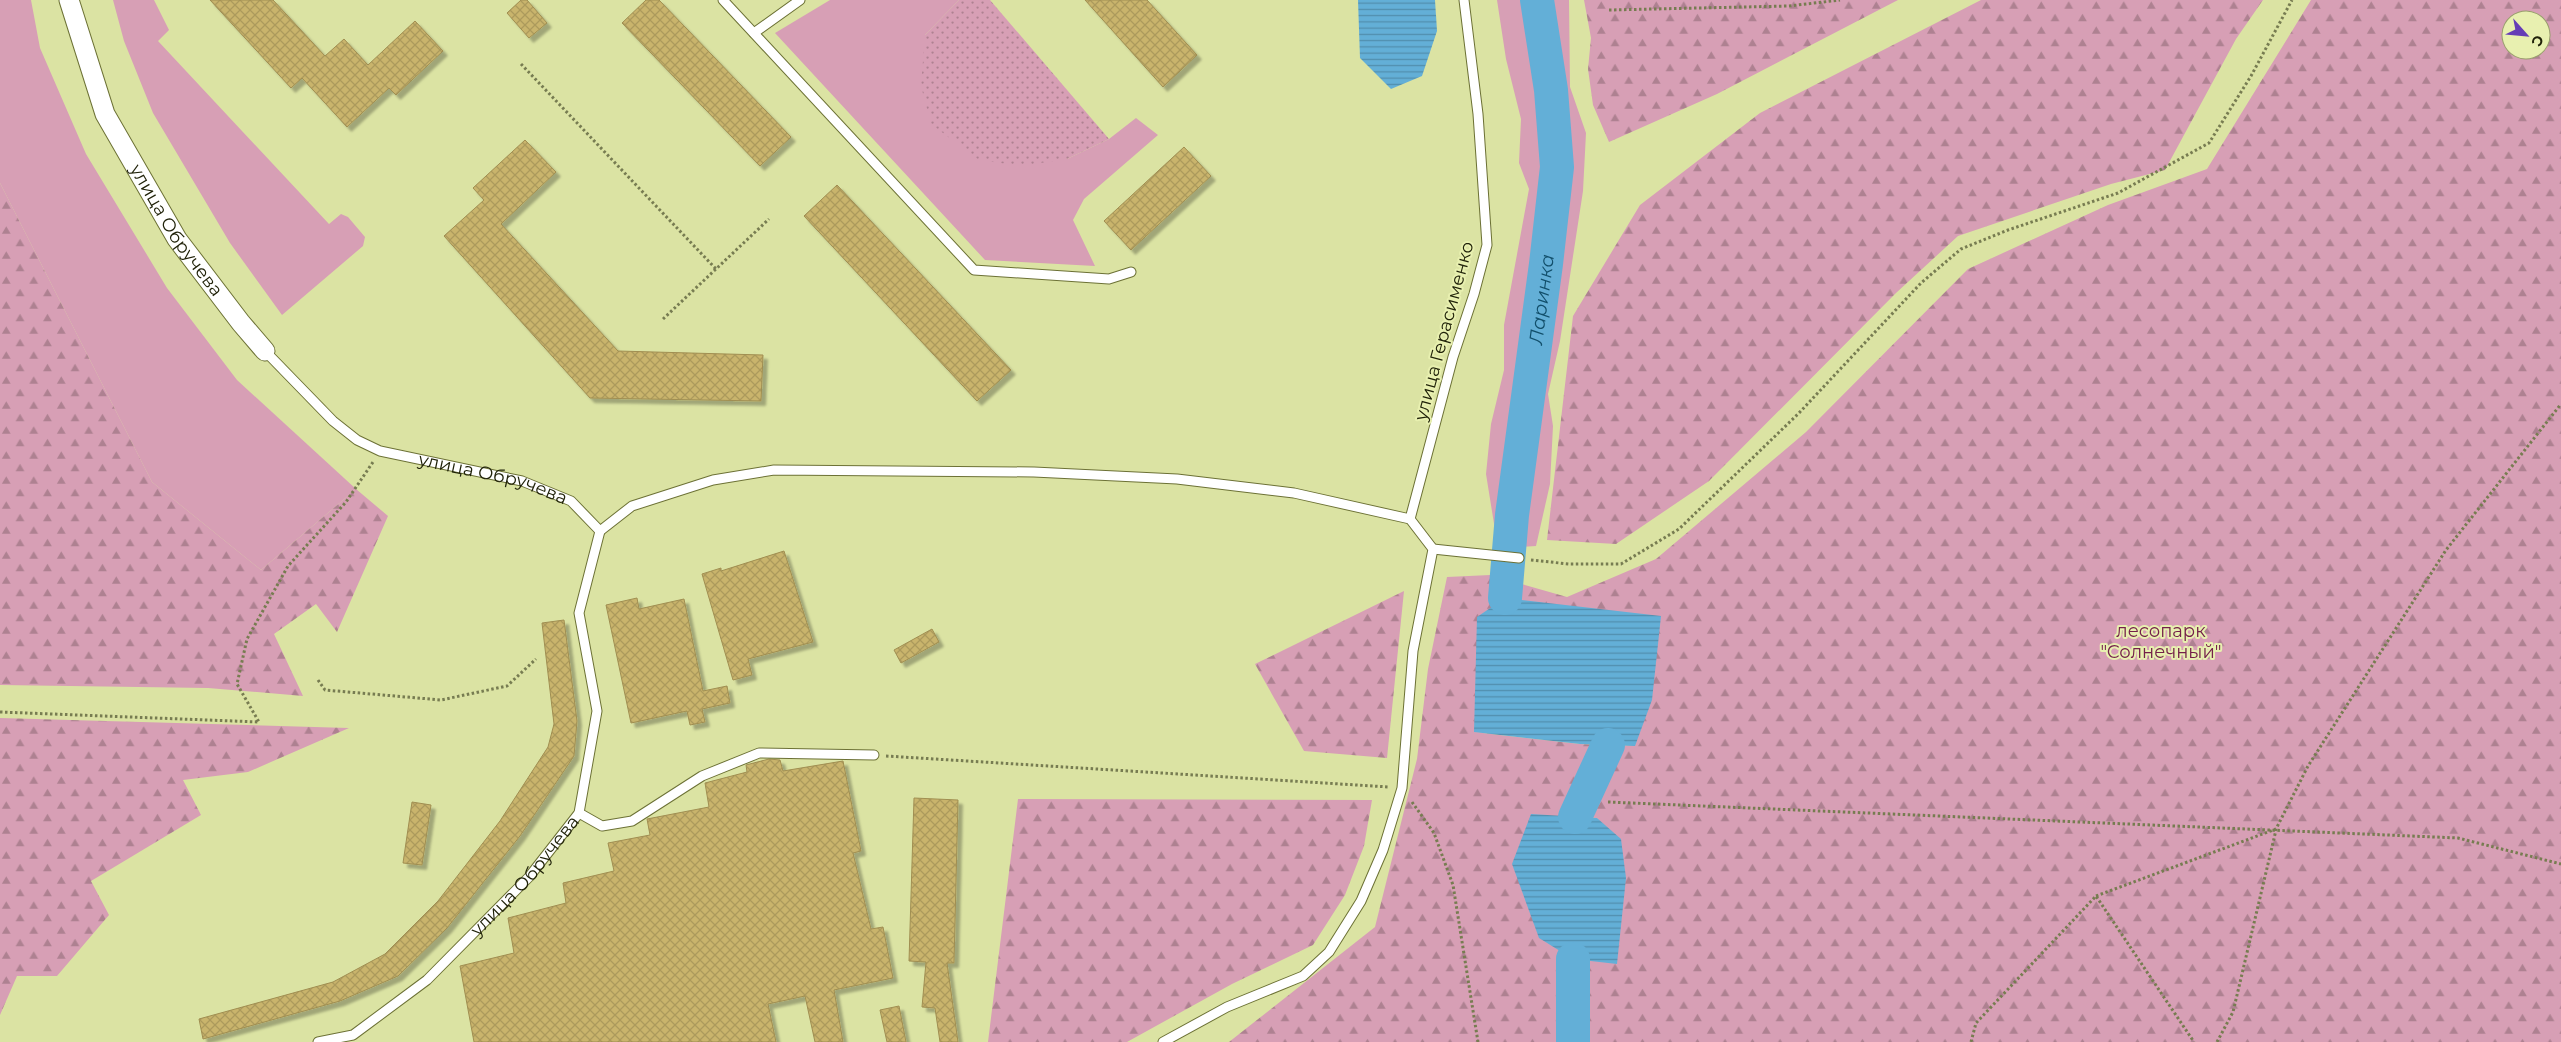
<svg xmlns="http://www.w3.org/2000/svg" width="2561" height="1042" viewBox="0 0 2561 1042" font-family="Montserrat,sans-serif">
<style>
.grass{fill:#d79fb5}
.forest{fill:url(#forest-firs);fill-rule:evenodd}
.park{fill:url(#park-dots)}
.water{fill:url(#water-rules)}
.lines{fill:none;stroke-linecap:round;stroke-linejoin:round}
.river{stroke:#63afd7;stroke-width:34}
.building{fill:url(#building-cross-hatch);stroke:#a08e51;filter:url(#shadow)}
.service-casing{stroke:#6c7135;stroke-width:11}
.minor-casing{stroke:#6c7135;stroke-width:21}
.path{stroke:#777c51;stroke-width:3;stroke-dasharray:2.5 2.5;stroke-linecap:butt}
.service{stroke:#fff;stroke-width:9}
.minor{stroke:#fff;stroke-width:19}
.labels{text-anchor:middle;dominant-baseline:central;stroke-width:4;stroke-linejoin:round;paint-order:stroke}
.street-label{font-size:18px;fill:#202209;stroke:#e8f0b0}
.park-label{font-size:18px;fill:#74204a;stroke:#e8f0b0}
.water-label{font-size:19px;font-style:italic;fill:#124f6b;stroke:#e8f0b0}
</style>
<defs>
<pattern id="forest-firs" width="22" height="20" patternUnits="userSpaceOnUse" patternTransform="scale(1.25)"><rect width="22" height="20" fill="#d79fb5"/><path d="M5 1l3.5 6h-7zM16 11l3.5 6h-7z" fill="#ae8191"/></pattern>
<pattern id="park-dots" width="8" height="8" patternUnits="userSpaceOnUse" patternTransform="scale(1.25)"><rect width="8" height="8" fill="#d79fb5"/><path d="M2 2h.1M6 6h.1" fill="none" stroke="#ae8191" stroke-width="1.8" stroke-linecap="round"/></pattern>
<pattern id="water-rules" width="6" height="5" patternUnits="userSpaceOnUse" patternTransform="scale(1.25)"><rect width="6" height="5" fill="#63afd7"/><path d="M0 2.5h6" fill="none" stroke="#518ead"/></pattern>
<pattern id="building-cross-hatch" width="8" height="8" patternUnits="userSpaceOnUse" patternTransform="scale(1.25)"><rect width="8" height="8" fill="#c9b46c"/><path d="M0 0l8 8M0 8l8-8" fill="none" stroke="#ac9a5c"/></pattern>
<filter id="shadow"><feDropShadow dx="4.5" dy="4.5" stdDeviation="1" flood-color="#0004"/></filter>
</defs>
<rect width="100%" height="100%" fill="#dbe3a3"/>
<g class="grass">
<polygon points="0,0 31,0 40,48 86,154 167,288 237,380 356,489 261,570 152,482 0,183"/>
<polygon points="113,0 154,0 169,30 158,41 329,224 341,214 348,217 365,237 363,246 282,315 230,243 153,113 124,41"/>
<polygon points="830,0 959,0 925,35 1067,159 1109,139 1136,118 1158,135 1084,199 1073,220 1095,266 985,260 775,33"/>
<polygon points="1497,0 1569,0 1570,87 1586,133 1583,191 1560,341 1548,394 1553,426 1550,484 1536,546 1521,547 1504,545 1496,536 1486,474 1491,424 1504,370 1504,325 1529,189 1519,163 1521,119 1506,59"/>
</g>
<g class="forest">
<polygon points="1584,0 1898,0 1717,94 1609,142 1593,105 1588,69 1591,38"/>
<polygon points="1981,0 2263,0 2236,39 2165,170 2111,184 1958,236 1896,293 1709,481 1616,544 1547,540 1573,316 1640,205 1760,113"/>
<path d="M2311,0H2561V1042H1229L1375,927L1417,759L1428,669L1447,577L1490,575L1567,597L1656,559L1806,432L1968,269L2108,205L2207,169ZM2511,20H2541V50H2511ZM1474,732L1635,746L1580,744ZM1531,815L1597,818L1626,878Z"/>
<polygon points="0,183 152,482 261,570 356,489 388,516 337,632 316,604 274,634 303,696 208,688 0,685"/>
<polygon points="1404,591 1387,758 1304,751 1255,664"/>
<polygon points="0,718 349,728 248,772 183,780 201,815 91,881 109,915 57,976 17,976 0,1015"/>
<polygon points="1018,799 1372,800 1364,846 1345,895 1313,945 1232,984 1127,1042 988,1042"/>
</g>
<polygon class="park" points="959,0 990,0 1109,139 1067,159 1021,166 979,160 931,124 921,86 925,35"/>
<g class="water">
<polygon points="1358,0 1435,0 1437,31 1422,76 1391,89 1360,58"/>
<polygon points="1505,598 1661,616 1652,700 1635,746 1580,744 1474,732 1477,617"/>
<polygon points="1531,814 1597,818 1621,839 1626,878 1617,964 1573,959 1539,938 1512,864"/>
</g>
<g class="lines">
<g class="river">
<path id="s1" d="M1505,598L1512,515L1546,264L1557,167L1551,90L1537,0"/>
<polyline points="1575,817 1608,745"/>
<polyline points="1573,959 1573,1042"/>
</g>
</g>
<g class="building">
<polygon points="210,0 273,0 325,56 344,39 368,65 415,21 443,51 396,95 389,88 347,127 302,78 291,88"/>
<polygon points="521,0 527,0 547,23 529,38 507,13"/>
<polygon points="646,0 659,0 791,137 760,166 622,23"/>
<polygon points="1085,0 1147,0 1197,55 1163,87"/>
<polygon points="525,140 556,172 501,224 618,351 763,355 761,401 590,398 444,236 484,200 473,188"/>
<polygon points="1184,147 1211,176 1131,250 1104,221"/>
<polygon points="837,185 1011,370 977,401 804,216"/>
<polygon points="784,551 813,642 748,659 752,675 733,680 702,574 721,568 721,571"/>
<polygon points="637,598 639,609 684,599 703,691 727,686 730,703 702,709 705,722 690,725 687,711 631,723 606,605"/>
<polygon points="564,620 577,721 574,756 520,836 447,928 398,976 340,1001 203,1039 199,1019 333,982 385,954 438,901 500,821 548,747 554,724 542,623"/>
<polygon points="932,629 939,642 901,663 894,650"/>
<polygon points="769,759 780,760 783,771 843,761 861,851 853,853 871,929 883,927 893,978 834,990 843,1042 815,1042 805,996 768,1004 776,1042 474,1042 460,966 514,953 508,918 566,903 563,883 614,871 608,843 650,835 647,819 709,807 705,783 747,772 746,765"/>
<polygon points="914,798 958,800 954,963 947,963 958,1042 940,1042 935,1008 922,1007 926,962 909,961"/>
<polygon points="412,802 431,805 422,865 403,863"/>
<polygon points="899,1006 906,1042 887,1042 880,1010"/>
</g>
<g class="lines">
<defs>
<g id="service">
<polyline points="723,0 974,270 1109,279 1131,272"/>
<polyline points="754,33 800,0"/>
<path id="s2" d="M265,351L333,421L357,440L380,451L522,481L571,501L600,531"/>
<polyline points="1410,519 1453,357 1474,294 1487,245 1478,114 1464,0"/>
<polyline points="600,531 632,506 713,480 774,470 1034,472 1177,479 1294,493 1410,519 1433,549 1413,651 1402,788 1383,850 1361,901 1329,952 1303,976 1227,1007 1163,1042"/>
<polyline points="1433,549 1519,558"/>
<polyline points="579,813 602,826 632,821 702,776 759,753 874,755"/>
<path id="s3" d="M318,1042L353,1035L427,980L529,877L579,813L597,711L579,613L600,531"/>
</g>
<g id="minor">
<path id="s4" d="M69,0L105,114L177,239L241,323L265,351"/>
</g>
</defs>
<use href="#service" class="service-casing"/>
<use href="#minor" class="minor-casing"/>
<g class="path">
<polyline points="1609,10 1789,6 1840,0"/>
<polyline points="521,64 716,269"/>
<polyline points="663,319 769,219"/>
<polyline points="1531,560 1569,564 1621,564 1679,529 1799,413 1921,283 1961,249 2008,230 2118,193 2209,143 2251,76 2292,0"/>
<polyline points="318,680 325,690 441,700 507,686 536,659"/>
<polyline points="0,712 259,722 237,684 247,639 288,566 346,502 373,462"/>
<polyline points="886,756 1389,787"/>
<polyline points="1412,802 1434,833 1453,885 1478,1042"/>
<polyline points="1608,802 2458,838 2561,864"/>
<polyline points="2096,896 2276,829 2308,766 2446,550 2561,404"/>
<polyline points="1971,1042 1976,1023 2096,896 2194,1042"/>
<polyline points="2217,1042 2233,1012 2276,830"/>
</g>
<use href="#service" class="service"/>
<use href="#minor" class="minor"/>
</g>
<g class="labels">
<g class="street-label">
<text stroke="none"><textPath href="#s4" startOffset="256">улица Обручева</textPath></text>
<text transform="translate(1444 331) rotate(-75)">улица Герасименко</text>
<text stroke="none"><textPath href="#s2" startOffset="270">улица Обручева</textPath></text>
<text stroke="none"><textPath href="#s3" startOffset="271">улица Обручева</textPath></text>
</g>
<g class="park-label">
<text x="2161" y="631">лесопарк<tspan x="2161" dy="21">"Солнечный"</tspan></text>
</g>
<g class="water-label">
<text stroke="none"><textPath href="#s1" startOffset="301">Ларинка</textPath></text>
</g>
</g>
<g transform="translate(2526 35) rotate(117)"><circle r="24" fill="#e8f0b0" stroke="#989e6d"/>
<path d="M0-4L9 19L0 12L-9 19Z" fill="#653db6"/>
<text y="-8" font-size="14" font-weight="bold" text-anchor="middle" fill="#202209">С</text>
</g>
</svg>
